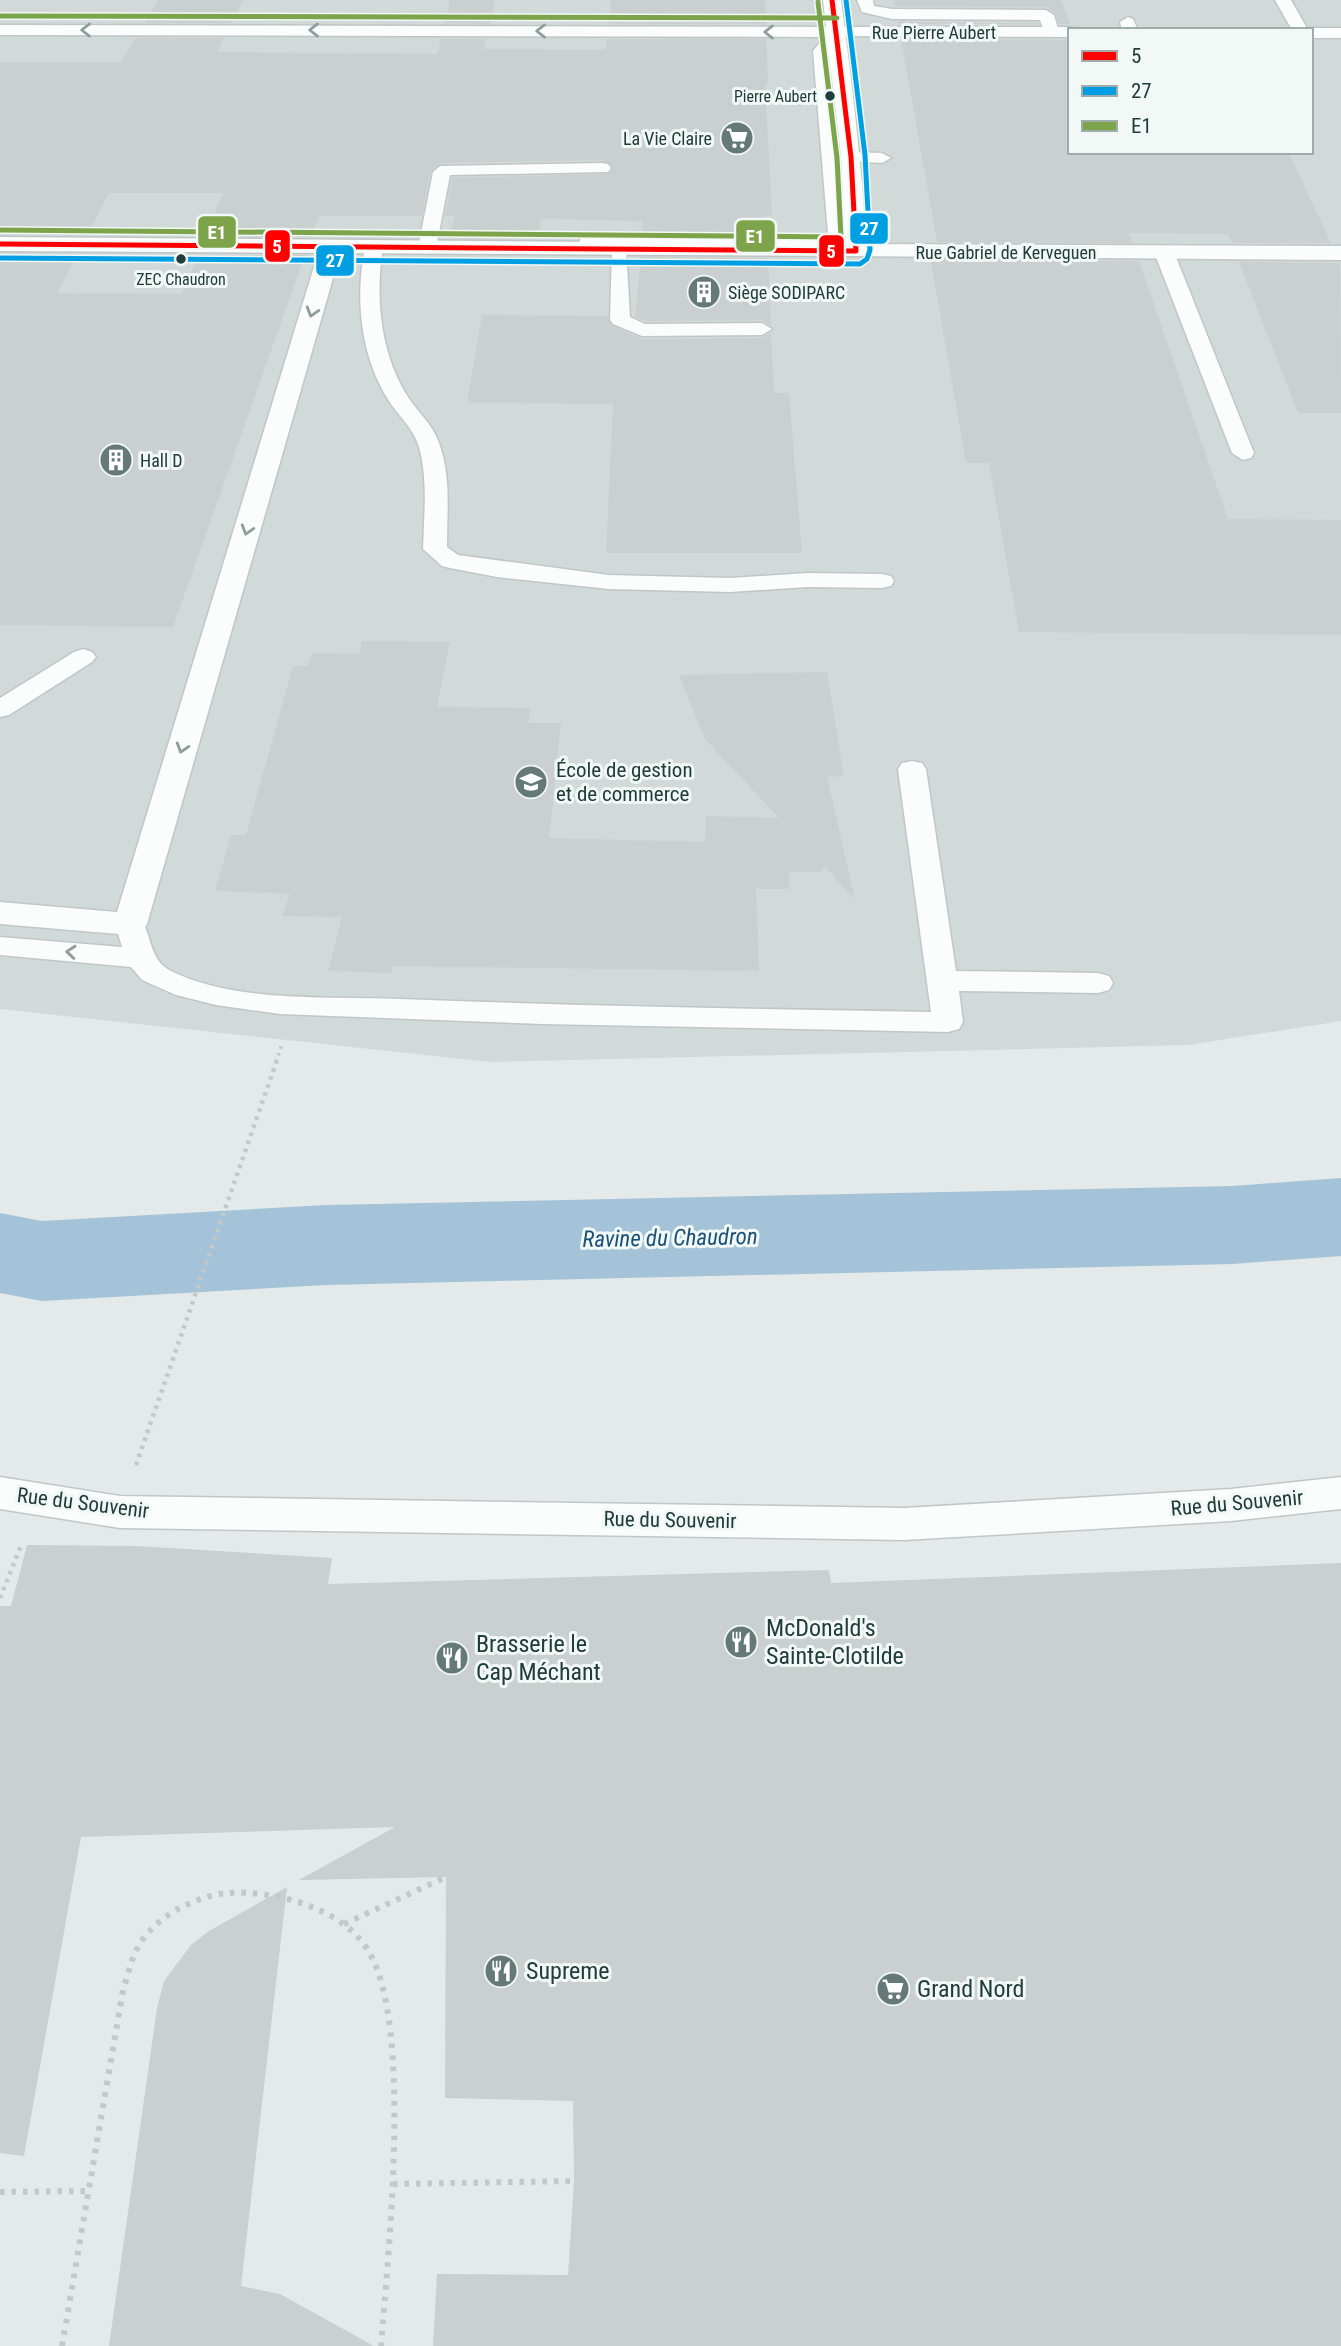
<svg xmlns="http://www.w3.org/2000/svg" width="1341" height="2346" viewBox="0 0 1341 2346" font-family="'Roboto Condensed',sans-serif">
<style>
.built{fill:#d1dad9;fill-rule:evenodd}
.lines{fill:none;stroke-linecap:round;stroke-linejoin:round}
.river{fill:#a4c3d8;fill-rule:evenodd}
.building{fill:#cad0cf}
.lane-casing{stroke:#c1c6c6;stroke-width:3}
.street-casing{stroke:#c1c6c6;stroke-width:3}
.secondary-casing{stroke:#bfc6c6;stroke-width:3}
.path-far2{stroke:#c1c9c9;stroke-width:3.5;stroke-dasharray:2.5 4.5;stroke-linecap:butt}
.path-far1{stroke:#c1c9c9;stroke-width:4.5;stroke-dasharray:3.5 5;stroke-linecap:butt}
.path{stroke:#c1c9c9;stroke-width:6;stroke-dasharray:4.5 7;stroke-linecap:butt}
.lane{fill:#fbfcfc;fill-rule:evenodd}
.street{fill:#fbfcfc;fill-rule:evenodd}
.secondary{fill:#fbfcfc;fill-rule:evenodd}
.bus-1-casing{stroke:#f1f8f6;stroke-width:8}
.bus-2-casing{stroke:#f1f8f6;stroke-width:8}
.bus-3-casing{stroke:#f1f8f6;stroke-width:8}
.bus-1{stroke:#f00;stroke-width:5}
.bus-2{stroke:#009fe3;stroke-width:5}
.bus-3{stroke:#7da44b;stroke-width:5}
.oneway{stroke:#8e9c9c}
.bus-dot{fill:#213c3c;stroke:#f1f8f6;stroke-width:2.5}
.labels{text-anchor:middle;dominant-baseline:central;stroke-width:6;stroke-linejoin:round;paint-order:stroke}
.far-bus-label{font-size:16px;fill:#213c3c;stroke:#f1f8f6;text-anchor:end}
.far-street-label{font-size:18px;fill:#213c3c;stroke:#f1f8f6}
.far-poi-label{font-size:18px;fill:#213c3c;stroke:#f1f8f6;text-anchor:start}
.poi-label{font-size:21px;fill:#213c3c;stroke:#f1f8f6;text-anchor:start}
.street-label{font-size:21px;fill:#213c3c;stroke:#f1f8f6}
.water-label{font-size:23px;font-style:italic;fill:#1b5179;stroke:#f1f8f6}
.near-poi-label{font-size:24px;fill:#213c3c;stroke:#f1f8f6;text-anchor:start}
.line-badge{stroke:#f1f8f6;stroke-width:2.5}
.badge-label{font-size:19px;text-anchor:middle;font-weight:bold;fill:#fff}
</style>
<rect width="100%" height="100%" fill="#e4e9e9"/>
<path class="built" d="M0,0H1341V1021L1188,1045L491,1062L0,1009ZM1070,30H1311V152H1070Z"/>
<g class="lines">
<polygon class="river" points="1341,1178 1341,1256 1233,1264 326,1285 42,1301 0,1293 0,1213 42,1221 326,1205 1233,1186"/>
</g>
<g class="building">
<polygon points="158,0 243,0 231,23 145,23"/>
<polygon points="450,0 495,0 490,24 445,23"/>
<polygon points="611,0 765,0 766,24 609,24"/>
<polygon points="894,0 1061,0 1070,24 1059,24 1055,13 1046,7 895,6"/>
<polygon points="898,22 1038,23 1039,24 899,24"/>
<polygon points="136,38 224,38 217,52 437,54 441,39 486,39 484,49 606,50 607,39 766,39 768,84 765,84 772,215 766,215 767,235 642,235 643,221 541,219 539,231 451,230 455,216 445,216 452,178 610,174 613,166 602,160 440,163 430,172 422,216 319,216 311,237 205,236 223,193 109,193 87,235 0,234 0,62 121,62"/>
<polygon points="901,39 1070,40 1070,152 1288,152 1331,243 1232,243 1228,234 1129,233 1132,243 937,242"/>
<polygon points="0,254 78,254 57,293 182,294 198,255 305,255 173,627 0,625"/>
<polygon points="641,257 768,258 771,325 762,320 646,321 635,317"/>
<polygon points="940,259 1139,261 1228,519 1341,520 1341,635 1019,632 989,463 966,463 931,262"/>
<polygon points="1239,262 1340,263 1341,413 1298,413"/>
<polygon points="482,315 607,316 612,326 642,339 762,338 771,333 774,393 789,393 802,553 606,553 613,404 467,403"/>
<polygon points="362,641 450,642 437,707 531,708 528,723 561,723 549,838 705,842 706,816 779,818 705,739 679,675 827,672 844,776 827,777 855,899 825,867 820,872 789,872 789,889 756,889 759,971 393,966 391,973 328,971 342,917 282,916 290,894 215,891 231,835 246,835 293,666 308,666 312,653 359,654"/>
<polygon points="27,1545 136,1546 332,1558 328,1584 829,1570 831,1583 1341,1563 1341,2346 433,2346 437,2274 568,2275 574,2181 573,2101 445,2098 446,1877 299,1880 395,1827 81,1837 24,2156 0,2153 0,1606 11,1606"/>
<polygon points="287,1887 241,2286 280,2294 374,2346 109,2346 157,2008 164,1981 191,1945 209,1931"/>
</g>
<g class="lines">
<defs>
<g id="lane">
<polygon points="857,0 873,0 874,6 892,9 1046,10 1054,15 1059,32 1057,35 1045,35 1040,20 892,19 862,12"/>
<polygon points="1275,0 1291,0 1308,30 1292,30"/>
<polygon points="1128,17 1133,19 1138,30 1122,30 1120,22"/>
<polygon points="837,27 845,32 829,52 847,237 845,241 820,249 626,248 630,317 645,324 762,323 772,329 762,335 642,336 613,324 610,320 612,248 581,246 579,242 581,238 818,237 828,234 813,51 831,29"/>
<polygon points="851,152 882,153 891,158 882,163 845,161 842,157"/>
<polygon points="602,163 608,164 611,168 608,172 450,175 436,248 427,254 418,248 433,172 440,166"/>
<path d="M374,241L383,247C375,297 380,353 408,397C419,414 434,425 440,446C451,478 447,513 447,547L458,555L609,575L730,578L807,573L882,574L891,576L894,581L891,586L882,588L807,587L730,592L609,589L497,577L450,568L442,566L423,549C424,515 428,480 419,447C413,427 398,416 387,398C360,353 355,298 365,247Z"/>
<polygon points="1164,246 1174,252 1254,453 1251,458 1243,460 1232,453 1154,252"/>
<polygon points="83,649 92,652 96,657 92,662 9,715 0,717 0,698 74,652"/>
<path d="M912,761L922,763L926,769L956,971L1098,973L1109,976L1113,983L1109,990L1098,993L959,991L963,1022L959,1029L948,1032L542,1024L280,1014L216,1005L176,995L142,980L131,967L0,955V937L122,947L115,924L120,917L130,915L140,917C152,935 149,960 171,971C235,1003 331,996 401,999C578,1006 754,1009 931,1012L898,769L902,763Z"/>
<polygon points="0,1477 120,1496 904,1508 1231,1489 1341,1477 1341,1509 1231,1521 904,1540 120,1528 0,1509"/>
</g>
<g id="street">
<polygon points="837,27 1070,27 1078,30 1070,30 1070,37 831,36 828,32"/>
<polygon points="1311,28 1341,28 1341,38 1311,38 1311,30 1304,30"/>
<polygon points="331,240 342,247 147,924 142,932 130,935 0,924 0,902 117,912 320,247"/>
<polygon points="856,244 1341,246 1341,260 848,256 845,251"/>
</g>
<path id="secondary" d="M823,0H841C852,83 862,167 867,251L864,256L0,251V237L845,244L841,157L827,37L0,35V25L826,27Z"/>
</defs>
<use href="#lane" class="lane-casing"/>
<use href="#street" class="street-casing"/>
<use href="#secondary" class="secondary-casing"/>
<polyline class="path-far2" points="276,1062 282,1044"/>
<g class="path-far1">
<polyline points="136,1465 277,1060"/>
<polyline points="0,1598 22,1543"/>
</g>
<g class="path">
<polyline points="344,1924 446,1877"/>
<polyline points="393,2184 574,2181"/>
<polyline points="0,2192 86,2191"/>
<path d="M62,2346L123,1990C128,1975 131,1959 139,1945C155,1917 197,1895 228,1893C275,1890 344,1908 369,1952C413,2026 388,2255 381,2346"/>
</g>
<use href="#lane" class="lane"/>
<use href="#street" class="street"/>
<use href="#secondary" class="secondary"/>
<defs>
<polyline id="bus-1" points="0,244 856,251 851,157 832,0"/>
<polyline id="bus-2" points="0,258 860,264 867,259 870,250 865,155 846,0"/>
<g id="bus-3">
<polyline points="0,16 837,18"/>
<polyline points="0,230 841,237 837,158 818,2"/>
</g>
</defs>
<use href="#bus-1" class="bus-1-casing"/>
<use href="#bus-2" class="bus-2-casing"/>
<use href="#bus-3" class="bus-3-casing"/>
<use href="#bus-1" class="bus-1"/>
<use href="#bus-2" class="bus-2"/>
<use href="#bus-3" class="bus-3"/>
</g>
<defs><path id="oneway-chevron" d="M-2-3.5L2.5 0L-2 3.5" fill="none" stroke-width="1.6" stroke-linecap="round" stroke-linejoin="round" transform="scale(1.75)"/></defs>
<g class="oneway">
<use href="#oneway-chevron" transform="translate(86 30) rotate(-180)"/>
<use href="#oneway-chevron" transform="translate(314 30) rotate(-180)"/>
<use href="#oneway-chevron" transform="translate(541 31) rotate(-180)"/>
<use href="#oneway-chevron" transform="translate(769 32) rotate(-180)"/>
<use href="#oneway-chevron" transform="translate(312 312) rotate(107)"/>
<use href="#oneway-chevron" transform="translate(247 530) rotate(107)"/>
<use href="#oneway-chevron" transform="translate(182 748) rotate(107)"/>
<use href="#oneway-chevron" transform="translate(71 952) rotate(-175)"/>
</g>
<defs>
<symbol id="supermarket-disc" viewBox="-11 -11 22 22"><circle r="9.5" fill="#657979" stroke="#f1f8f6"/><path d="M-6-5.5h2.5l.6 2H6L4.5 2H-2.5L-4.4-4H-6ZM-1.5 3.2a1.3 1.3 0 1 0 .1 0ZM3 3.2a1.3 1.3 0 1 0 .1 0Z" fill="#fff"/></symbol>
<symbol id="building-disc" viewBox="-11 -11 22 22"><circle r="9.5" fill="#657979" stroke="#f1f8f6"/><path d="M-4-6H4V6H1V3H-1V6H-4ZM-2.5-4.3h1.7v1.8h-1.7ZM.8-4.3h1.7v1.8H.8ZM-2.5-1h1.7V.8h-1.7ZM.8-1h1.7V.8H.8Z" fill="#fff"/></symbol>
<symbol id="university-disc" viewBox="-11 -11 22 22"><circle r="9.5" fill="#657979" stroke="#f1f8f6"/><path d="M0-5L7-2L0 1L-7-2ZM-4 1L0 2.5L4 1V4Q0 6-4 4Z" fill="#fff"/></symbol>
<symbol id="restaurant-disc" viewBox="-11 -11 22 22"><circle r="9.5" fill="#657979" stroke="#f1f8f6"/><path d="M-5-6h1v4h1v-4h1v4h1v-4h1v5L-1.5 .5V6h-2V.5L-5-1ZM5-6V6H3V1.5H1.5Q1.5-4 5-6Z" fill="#fff"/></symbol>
</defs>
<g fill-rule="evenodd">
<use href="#supermarket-disc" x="718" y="119" width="38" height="38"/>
<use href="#building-disc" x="685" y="273" width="38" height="38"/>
<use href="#building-disc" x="97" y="441" width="38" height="38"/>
<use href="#university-disc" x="512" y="763" width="38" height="38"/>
<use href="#restaurant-disc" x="722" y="1623" width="38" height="38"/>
<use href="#restaurant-disc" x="433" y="1639" width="38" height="38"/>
<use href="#restaurant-disc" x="482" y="1952" width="38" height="38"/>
<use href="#supermarket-disc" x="874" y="1970" width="38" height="38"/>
</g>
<g class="bus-dot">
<circle cx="830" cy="96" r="6"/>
<circle cx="181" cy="259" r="6"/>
</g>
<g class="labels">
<g class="far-bus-label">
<text x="817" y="96">Pierre Aubert</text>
<text x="181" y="279" text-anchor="middle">ZEC Chaudron</text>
</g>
<g class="far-street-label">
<text x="934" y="32">Rue Pierre Aubert</text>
<text x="1006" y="252">Rue Gabriel de Kerveguen</text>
</g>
<g class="far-poi-label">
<text x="712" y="138" text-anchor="end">La Vie Claire</text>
<text x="728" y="292">Siège SODIPARC</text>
<text x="140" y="460">Hall D</text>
</g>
<g class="poi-label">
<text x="556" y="770">École de gestion<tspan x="556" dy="24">et de commerce</tspan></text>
</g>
<g class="street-label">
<text transform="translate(83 1503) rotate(7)">Rue du Souvenir</text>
<text transform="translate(1237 1503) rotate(-5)">Rue du Souvenir</text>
<text transform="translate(670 1520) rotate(1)">Rue du Souvenir</text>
</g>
<g class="water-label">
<text transform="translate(670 1238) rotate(-1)">Ravine du Chaudron</text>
</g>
<g class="near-poi-label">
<text x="766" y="1628">McDonald's<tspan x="766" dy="28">Sainte-Clotilde</tspan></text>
<text x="476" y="1644">Brasserie le<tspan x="476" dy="28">Cap Méchant</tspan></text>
<text x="526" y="1971">Supreme</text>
<text x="917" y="1989">Grand Nord</text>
</g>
</g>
<g class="line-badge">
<rect x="849" y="212" width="40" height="33" rx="7" fill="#009fe3"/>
<rect x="197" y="215" width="40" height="34" rx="7" fill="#7da44b"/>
<rect x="735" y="219" width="41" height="34" rx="7" fill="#7da44b"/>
<rect x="264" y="229" width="27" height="34" rx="7" fill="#f00"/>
<rect x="818" y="234" width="27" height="34" rx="7" fill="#f00"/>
<rect x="315" y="244" width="40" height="33" rx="7" fill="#009fe3"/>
</g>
<g class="badge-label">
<text x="869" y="235">27</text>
<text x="217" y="239">E1</text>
<text x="755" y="243">E1</text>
<text x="277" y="253">5</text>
<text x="831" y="258">5</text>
<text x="335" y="267">27</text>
</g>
<rect x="1068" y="28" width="245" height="126" fill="#f1f8f6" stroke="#9eadac" stroke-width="2"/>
<rect x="1082" y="51" width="35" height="10" fill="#ff0000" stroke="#9eadac" stroke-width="2"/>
<text x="1131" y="63" font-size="21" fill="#213c3c">5</text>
<rect x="1082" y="86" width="35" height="10" fill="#009fe3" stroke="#9eadac" stroke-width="2"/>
<text x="1131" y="98" font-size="21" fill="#213c3c">27</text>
<rect x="1082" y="121" width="35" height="10" fill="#7da44b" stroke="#9eadac" stroke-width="2"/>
<text x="1131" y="133" font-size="21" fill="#213c3c">E1</text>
</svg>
